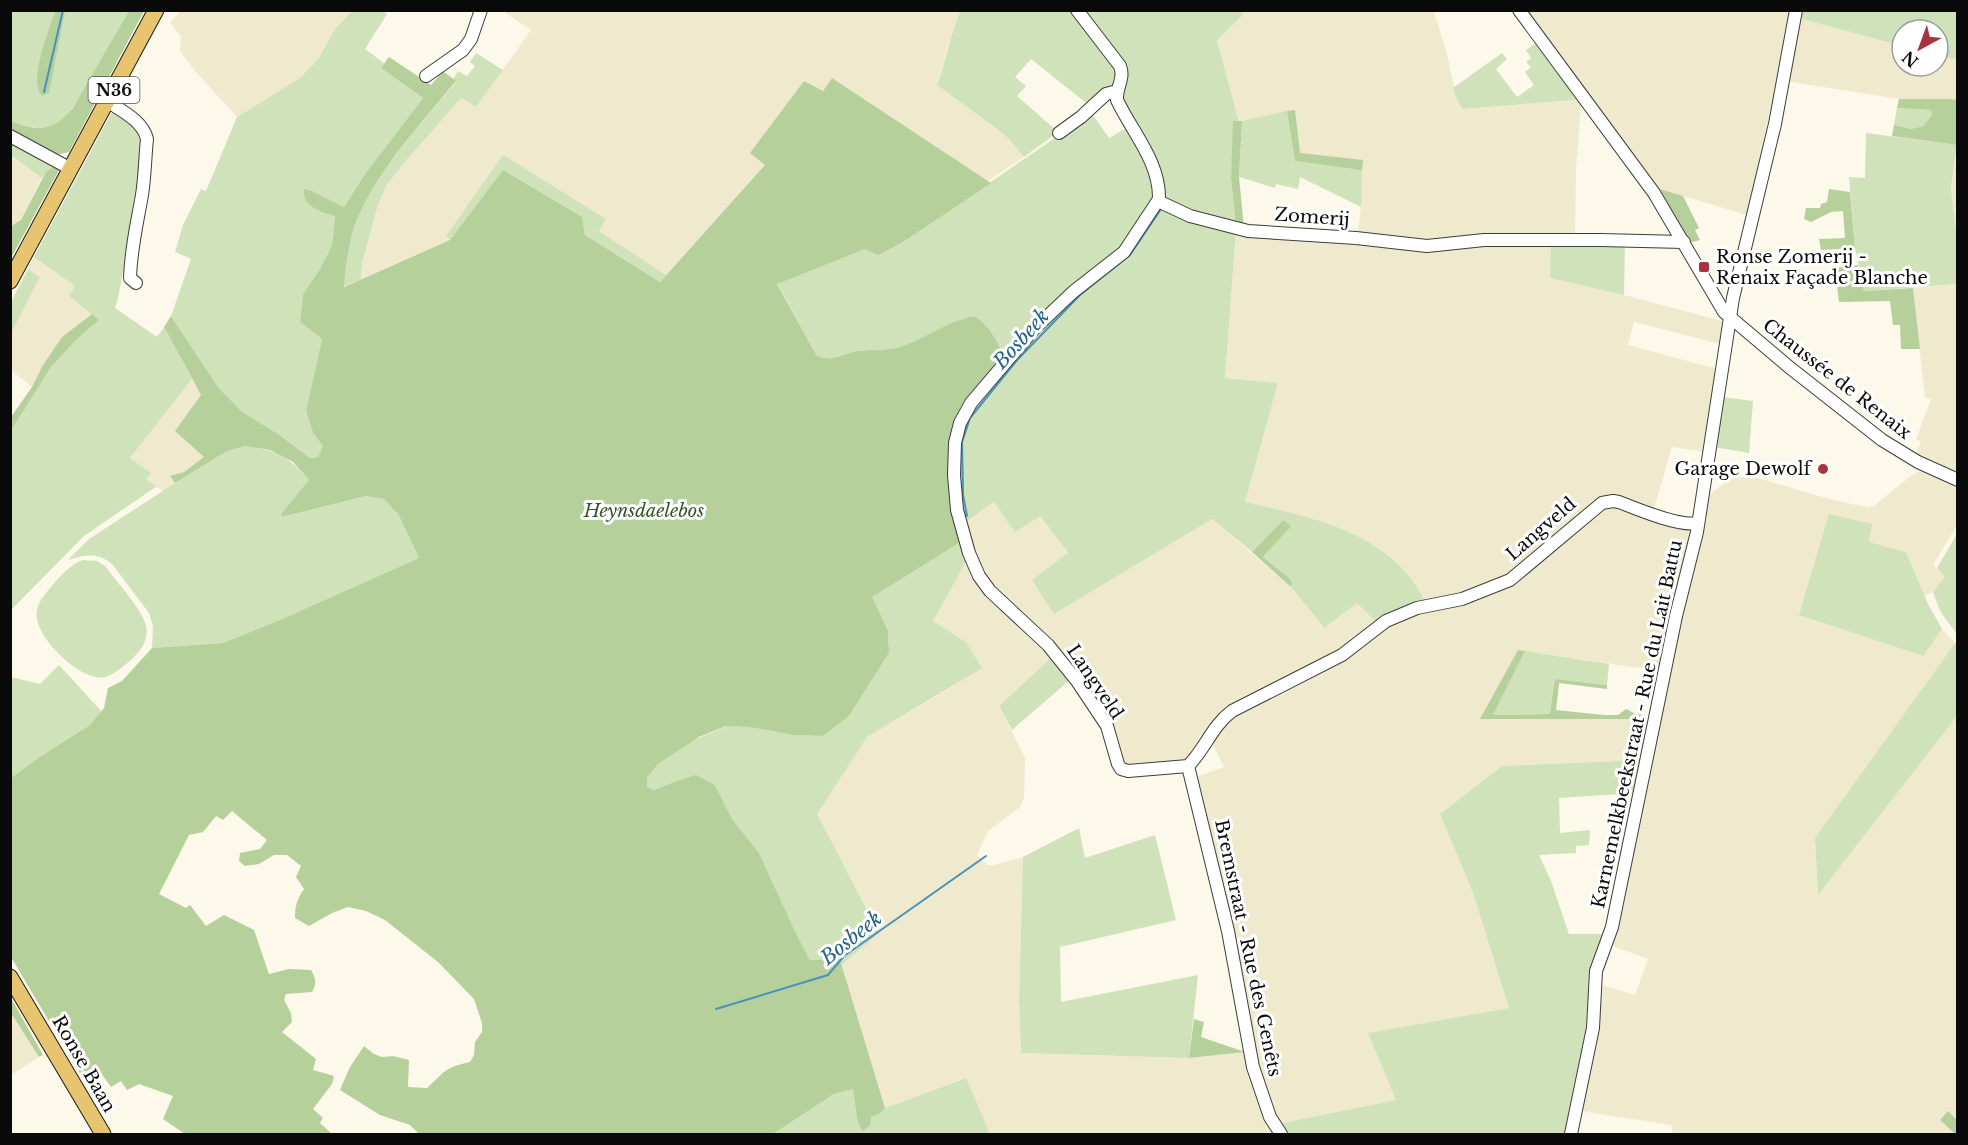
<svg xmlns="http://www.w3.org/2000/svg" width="1968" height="1145" viewBox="0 0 1968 1145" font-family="'Libre Baskerville',serif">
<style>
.farmland{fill:#efeace}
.green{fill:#d0e2b9}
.forest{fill:#b5d09a}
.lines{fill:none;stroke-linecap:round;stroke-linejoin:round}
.stream{stroke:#4692ba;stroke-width:2}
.minor-casing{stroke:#3d3d3d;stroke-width:14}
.major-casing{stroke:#1b1b1b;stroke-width:17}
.minor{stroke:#fff;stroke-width:12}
.major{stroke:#e6c470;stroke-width:15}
.poi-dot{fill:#a73540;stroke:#fff;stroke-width:2}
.labels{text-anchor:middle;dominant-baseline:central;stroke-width:6;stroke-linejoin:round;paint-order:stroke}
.shield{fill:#fff;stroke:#545454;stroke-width:1.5}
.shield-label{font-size:16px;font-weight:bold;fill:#0a0a0a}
.street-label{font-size:18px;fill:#0a0a0a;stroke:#fff}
.poi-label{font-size:18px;fill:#0a0a0a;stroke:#fff;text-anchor:start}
.park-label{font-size:18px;font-style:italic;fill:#315824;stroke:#fff}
.water-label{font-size:20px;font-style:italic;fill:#25638a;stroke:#fff}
</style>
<rect width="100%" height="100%" fill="#fcf8ea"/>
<g class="farmland">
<polygon points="180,11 352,11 335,29 318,59 300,78 237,117 196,72 180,51 181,36 170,23"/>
<polygon points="503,11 961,11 948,46 937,85 1001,132 1010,140 1024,157 988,181 832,78 823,91 750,153 765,165 666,275 599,231 605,219 446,236 450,240 361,279 362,263 377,208 386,186 404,163 461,98 476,107 531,30"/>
<polygon points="1241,11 1434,11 1448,58 1456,97 1462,109 1576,100 1581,106 1576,168 1575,236 1418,240 1358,232 1361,207 1300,153 1239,122 1217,40 1242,15"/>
<polygon points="1526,11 1790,11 1776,85 1747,215 1660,189"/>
<polygon points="1798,18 1902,46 1902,66 1938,66 1938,55 1957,60 1957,100 1952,99 1899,99 1786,81"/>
<polygon points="1957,150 1957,239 1951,189"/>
<polygon points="11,155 42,178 21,220 11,226"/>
<polygon points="1236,231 1351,240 1551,242 1550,278 1624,295 1722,321 1723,326 1720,344 1634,322 1628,345 1717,369 1706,452 1672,447 1653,512 1612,498 1503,581 1426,603 1414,582 1299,515 1245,502 1278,383 1225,378"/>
<polygon points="34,257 76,287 69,296 92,314 62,337 43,365 32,387 11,370 10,333 40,277 28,269"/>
<polygon points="1957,284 1957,472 1916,454 1921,442 1916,439 1931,399 1925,398 1913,288"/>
<polygon points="192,379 201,395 205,457 184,472 171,476 175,483 164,492 146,480 151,473 130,458"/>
<polygon points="1923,471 1957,484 1957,526 1933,565 1946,577 1933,592 1924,596 1906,552 1869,542 1799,614 1922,656 1942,629 1955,643 1815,838 1818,894 1957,716 1958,1120 1948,1111 1940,1120 1955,1134 1673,1134 1671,1125 1581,1111 1601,985 1635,995 1648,959 1610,945 1672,647 1710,494 1730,479 1751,476 1833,500 1867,507 1874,506 1908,478 1917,472"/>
<polygon points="994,502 1040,516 1068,554 1054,614 1212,519 1291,587 1323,628 1357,603 1378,624 1347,650 1229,711 1188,762 1133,768 1123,765 1110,723 980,576 963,524"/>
<polygon points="1611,503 1691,529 1660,671 1518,650 1481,718 1649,719 1642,760 1502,766 1440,814 1473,893 1509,1008 1369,1033 1397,1100 1278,1124 1256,1069 1194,778 1224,767 1210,739 1217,727 1393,619 1478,596"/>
<polygon points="968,558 1053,656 999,706 1025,758 1024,799 1020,807 988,831 977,855 987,865 994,865 1023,857 1019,1000 1021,1053 1189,1058 1245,1052 1276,1134 990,1134 965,1078 885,1108 841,965 879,932 816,814 867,737 955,685 966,642 933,621"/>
<polygon points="11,1013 39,1057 11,1075"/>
</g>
<g class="green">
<path d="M961,10L1075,11L1112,58L1120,82L1090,106L1031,59L1015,77L1026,86L1017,96L1058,132L1024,157L1010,140L1001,132L937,85C946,61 950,35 961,10Z"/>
<path d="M10,11H55L49,30L63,15L65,11H129C117,32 76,112 60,122C43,132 27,128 11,120Z"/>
<polygon points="352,11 383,11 387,14 365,49 384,63 381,68 423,98 365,174 344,207 312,191 310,206 335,216 332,245 320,269 303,294 300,322 322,339 306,411 313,433 323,446 318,457 310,458 278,434 241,411 218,387 171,316 191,259 175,252 183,225 201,189 206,191 237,117 300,78 318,59 335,29"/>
<polygon points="1079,11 1241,11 1243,15 1217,40 1239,122 1234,121 1231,178 1236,227 1166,201 1121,104 1124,80"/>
<polygon points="1800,11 1957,11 1957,60 1938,55 1938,30 1902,30 1902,46 1798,18"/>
<polygon points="1536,43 1582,105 1581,106 1576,100 1462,109 1456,97 1453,88 1502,53 1507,59 1496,69 1517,97 1534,85 1525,72 1531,67 1526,62 1531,58 1526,50"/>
<path d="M476,53L503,70L476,107L461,98L404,163L386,186L377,208L362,263L361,279L343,287C347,268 348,242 355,224C376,172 420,125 456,82L453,79L458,71L467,76L475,66L470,62Z"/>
<polygon points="1897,108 1931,110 1932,115 1923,126 1911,129 1894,125"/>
<polygon points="115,111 120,114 142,135 140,183 118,298 115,308 157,337 164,327 192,379 130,458 151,473 146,480 157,486 84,536 11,610 10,430 51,367 76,340 99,320 69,296 75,286 34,257 111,114"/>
<path d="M1090,111L1109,138L1130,126L1153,177L1154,197L1129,241L1006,359C997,342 991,326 974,316C947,321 926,338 900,347C886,351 872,349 858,351C840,354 836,362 817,356L777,283L865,249L903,242L1049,142Z"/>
<polygon points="1287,111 1295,161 1362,170 1361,207 1300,177 1298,189 1276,184 1275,188 1239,177 1242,121"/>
<polygon points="1866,133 1957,145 1951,189 1957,239 1957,284 1864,291 1855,248 1849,177 1865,178"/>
<polygon points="11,138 58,166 59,170 55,167 46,172 42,178 11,155"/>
<polygon points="503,155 606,219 599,231 666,275 660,282 585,235 582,217 503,170 450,240 446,236"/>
<path d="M1160,205L1236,231L1225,378L1278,383L1245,502C1305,516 1372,528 1412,580C1418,587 1422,596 1426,603L1378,624L1357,603L1324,628L1291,587L1292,582L1288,577L1263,557L1290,526L1283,520L1252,552L1212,519L1054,614L1032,580L1068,553L1040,516L1015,532L994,502L963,524L959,502V439L967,417L1035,333L1087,284Z"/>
<polygon points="1551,242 1625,243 1624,295 1550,278"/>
<polygon points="28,269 40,277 11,333 11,302"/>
<polygon points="1722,397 1753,401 1749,453 1714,447"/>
<path d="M245,446C277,451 287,455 309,480L281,514L282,517L366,496L385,499L398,514L419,558L282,619L223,643L152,648L153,626L149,613L112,564C97,552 85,555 68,560L89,539L175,483L227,451Z"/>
<polygon points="1829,514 1872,524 1869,542 1906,552 1928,604 1942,629 1923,656 1799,615"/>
<polygon points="1957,534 1957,634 1940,611 1933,592 1945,577 1937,568"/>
<polygon points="962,541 968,558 933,621 966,642 982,668 867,737 817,814 879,933 841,965 840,960 810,960 794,929 759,853 732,819 715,785 682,779 655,790 647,787 647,778 658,764 694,740 727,726 749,727 793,735 823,736 849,716 889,653 888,631 871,597"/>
<path d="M83,560L97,561L105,566C115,580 143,610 146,626C149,639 141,651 132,659C125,665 115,674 106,677C82,683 39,640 37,618C35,609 40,600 46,593C56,581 68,565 83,560Z"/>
<polygon points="1955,643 1958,645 1957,716 1818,895 1815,838"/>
<polygon points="1525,651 1609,664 1607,685 1555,679 1551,714 1493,715"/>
<polygon points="1053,656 1071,679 1012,730 999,706"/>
<polygon points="59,665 102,712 90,725 41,756 11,779 11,677 40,684"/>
<polygon points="1642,760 1635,793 1559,798 1560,833 1590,830 1589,845 1576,846 1576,853 1539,855 1551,881 1569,934 1604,934 1567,1134 1286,1134 1278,1124 1396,1100 1368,1033 1509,1008 1473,893 1440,814 1502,766"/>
<polygon points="1079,828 1085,858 1155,835 1176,920 1060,947 1061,1002 1198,975 1189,1058 1021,1053 1019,1000 1023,857"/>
<polygon points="966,1078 990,1134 773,1134 834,1094 853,1089 857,1119 862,1131 871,1117 879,1114 885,1108"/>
</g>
<g class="forest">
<path d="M55,11H65L49,93L42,96C28,79 49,31 55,11Z"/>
<path d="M129,11H144L69,152L56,155L11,133L10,120C37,133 54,131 73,108Z"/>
<path d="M389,57L431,85L443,71L456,81C420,125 377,170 355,224C350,238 345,271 344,287L450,240L503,170L582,217L585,235L660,282L765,165L750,153L804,81L823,91L832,78L991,183L903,242L878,255L865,249L777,284L817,356C836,362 840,354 858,351C872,349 886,351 900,347C926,338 947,321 974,316C991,326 997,342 1006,359L955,430L962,541L872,597L888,631L889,653L849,716L823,736L793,735L749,727L726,726L699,737L658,764L647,778V787L654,790L682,779L696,775L715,785L732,819L759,853L794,929L810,960H840L885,1108L879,1114L871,1117L870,1126L862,1131L857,1119L853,1089L834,1094L773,1134H419L410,1125L380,1115L340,1090L350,1067L364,1046L374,1054L382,1057L393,1056L409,1060L408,1087L427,1088C446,1071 443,1068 470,1062L474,1055L475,1042L482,1032V1023L474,999L438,962L385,920L366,911L348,907L332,913L309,926L295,918C295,906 297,899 304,889L296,877L301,866L287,855H274L259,864L245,866L239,861L240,853L260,849L267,840L232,811L223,820L216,816L203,832L189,835L159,894L186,908L190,905L206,926L224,915L254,930L269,974L289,969L311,970C316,979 317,983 312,992L286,994L284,1000L291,1013L292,1022L282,1032L316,1059L313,1070L334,1076L332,1084L313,1109L323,1118L320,1123L332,1134H185L163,1119L173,1096L139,1084L127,1090L121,1081L111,1087L101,1073L85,1082L11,957L10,779L41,756L90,725L104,708L108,688L122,681L152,648L223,643L282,619L419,558L398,514L384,499L366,496L282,517L281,514L309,480L293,462L270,450L245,446L227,451L175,483L170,476L184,472L204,457L175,431L201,395L164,327L171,316L218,387L241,411L278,434L310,458L318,457L323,446L313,433L306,411L322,339L300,322L303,294L320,269L332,245L335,216C320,211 302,207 304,189L312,191L344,207L365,174L423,98L381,68Z"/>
<polygon points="1899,99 1952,99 1957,100 1957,145 1892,136 1894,125 1911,129 1923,126 1932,115 1931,110 1897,108"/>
<polygon points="1295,110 1300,153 1363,160 1362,170 1295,161 1287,111"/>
<polygon points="1233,121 1242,121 1239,177 1244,228 1236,227 1231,178"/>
<polygon points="55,166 59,170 11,258 11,226 21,220 46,172"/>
<polygon points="1660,189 1683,196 1699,228 1695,230 1700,240 1689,243"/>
<polygon points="1829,189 1850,192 1855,248 1821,250 1819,239 1845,238 1843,211 1831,212 1811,222 1804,219 1806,208 1820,208 1821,204 1827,202"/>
<polygon points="1858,265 1864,291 1913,288 1920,349 1901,349 1900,325 1893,325 1890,301 1839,302 1835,268"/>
<polygon points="92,314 99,320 76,340 51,367 11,430 11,417 32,387 43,365 62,337"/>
<polygon points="1283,520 1291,526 1263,557 1288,577 1292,582 1291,587 1252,552"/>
<polygon points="1518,650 1525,651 1493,715 1550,714 1555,679 1607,685 1607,689 1559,683 1556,710 1604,715 1618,715 1626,709 1636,714 1645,715 1646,719 1480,719"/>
<polygon points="11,998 43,1055 39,1057 11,1013"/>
<polygon points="1194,1019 1204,1022 1201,1037 1245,1052 1189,1058"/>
<polygon points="1948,1111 1957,1120 1957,1134 1955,1134 1940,1120"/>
</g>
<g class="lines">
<g class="stream">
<polyline points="44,92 63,10"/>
<polyline points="967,516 963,495 962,442 970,418 1018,359 1080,295 1130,255 1161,209"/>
<polyline points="716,1009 828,975 844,956 986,856"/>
</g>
<defs>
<g id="minor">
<path d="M1077,10L1120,66C1125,79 1116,87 1117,100C1132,132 1160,162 1159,199L1124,252L1073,292L1034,329L971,403L960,423L955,443L954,475L957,510L969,553L979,576L990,591L1048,645L1077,681L1107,726L1118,764L1121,769L1128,771L1188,766C1205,749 1212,726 1232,711L1342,655L1386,621L1417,608L1462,599L1510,580L1602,503L1613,501L1619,502C1637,509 1679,527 1697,523"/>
<polyline points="1519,10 1654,193 1724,312 1789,367 1882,440 1918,462 1958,480"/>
<polyline points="426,76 463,50 471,39 481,10"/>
<path d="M107,101C122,111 143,121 147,139C145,158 145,176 142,195C137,224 131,247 130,278L136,283"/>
<polyline points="1059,133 1081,117 1106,94 1117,91"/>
<polyline points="10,136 71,169"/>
<polyline points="1158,201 1190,216 1248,231 1356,238 1427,246 1484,240 1600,240 1684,242"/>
<polyline points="1188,766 1228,931 1253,1067 1270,1117 1281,1134"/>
<polyline points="1571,1134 1593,1028 1596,971 1612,927 1676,616 1697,532 1733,298 1775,124 1796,10"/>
</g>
<g id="major">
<polyline points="10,281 156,10"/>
<polyline points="10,977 103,1134"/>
</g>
</defs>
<use href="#minor" class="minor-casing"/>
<use href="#major" class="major-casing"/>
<use href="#minor" class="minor"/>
<use href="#major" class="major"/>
</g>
<g class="poi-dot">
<rect x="1698" y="261" width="12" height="12" rx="3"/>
<circle cx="1823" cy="469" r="6"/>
</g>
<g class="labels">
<rect class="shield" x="88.5" y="77" width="51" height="26" rx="4.5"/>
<g class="shield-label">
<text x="114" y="90">N36</text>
</g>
<g class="street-label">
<text transform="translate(1312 217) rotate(4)">Zomerij</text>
<text transform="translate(1837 379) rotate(38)">Chaussée de Renaix</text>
<text transform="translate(1541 529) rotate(-41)">Langveld</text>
<text transform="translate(1095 682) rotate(56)">Langveld</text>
<text transform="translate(1637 724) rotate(-78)">Karnemelkbeekstraat - Rue du Lait Battu</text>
<text transform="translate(1248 948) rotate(78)">Bremstraat - Rue des Genêts</text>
<text transform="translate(84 1064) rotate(60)">Ronse Baan</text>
</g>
<g class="poi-label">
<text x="1716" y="257">Ronse Zomerij -<tspan x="1716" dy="21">Renaix Façade Blanche</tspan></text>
<text x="1811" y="469" text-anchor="end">Garage Dewolf</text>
</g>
<g class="park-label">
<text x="644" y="511">Heynsdaelebos</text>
</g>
<g class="water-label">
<text transform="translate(1021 339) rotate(-48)">Bosbeek</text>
<text transform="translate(851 938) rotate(-39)">Bosbeek</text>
</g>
</g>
<rect width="1968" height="1145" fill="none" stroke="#0a0a0a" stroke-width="24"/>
<g transform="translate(1920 48) rotate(221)"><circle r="28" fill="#ffffff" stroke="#9d9d9d" stroke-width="1.5"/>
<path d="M0-4.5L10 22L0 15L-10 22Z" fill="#a73540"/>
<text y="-9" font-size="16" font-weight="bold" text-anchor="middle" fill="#0a0a0a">N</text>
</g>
</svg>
